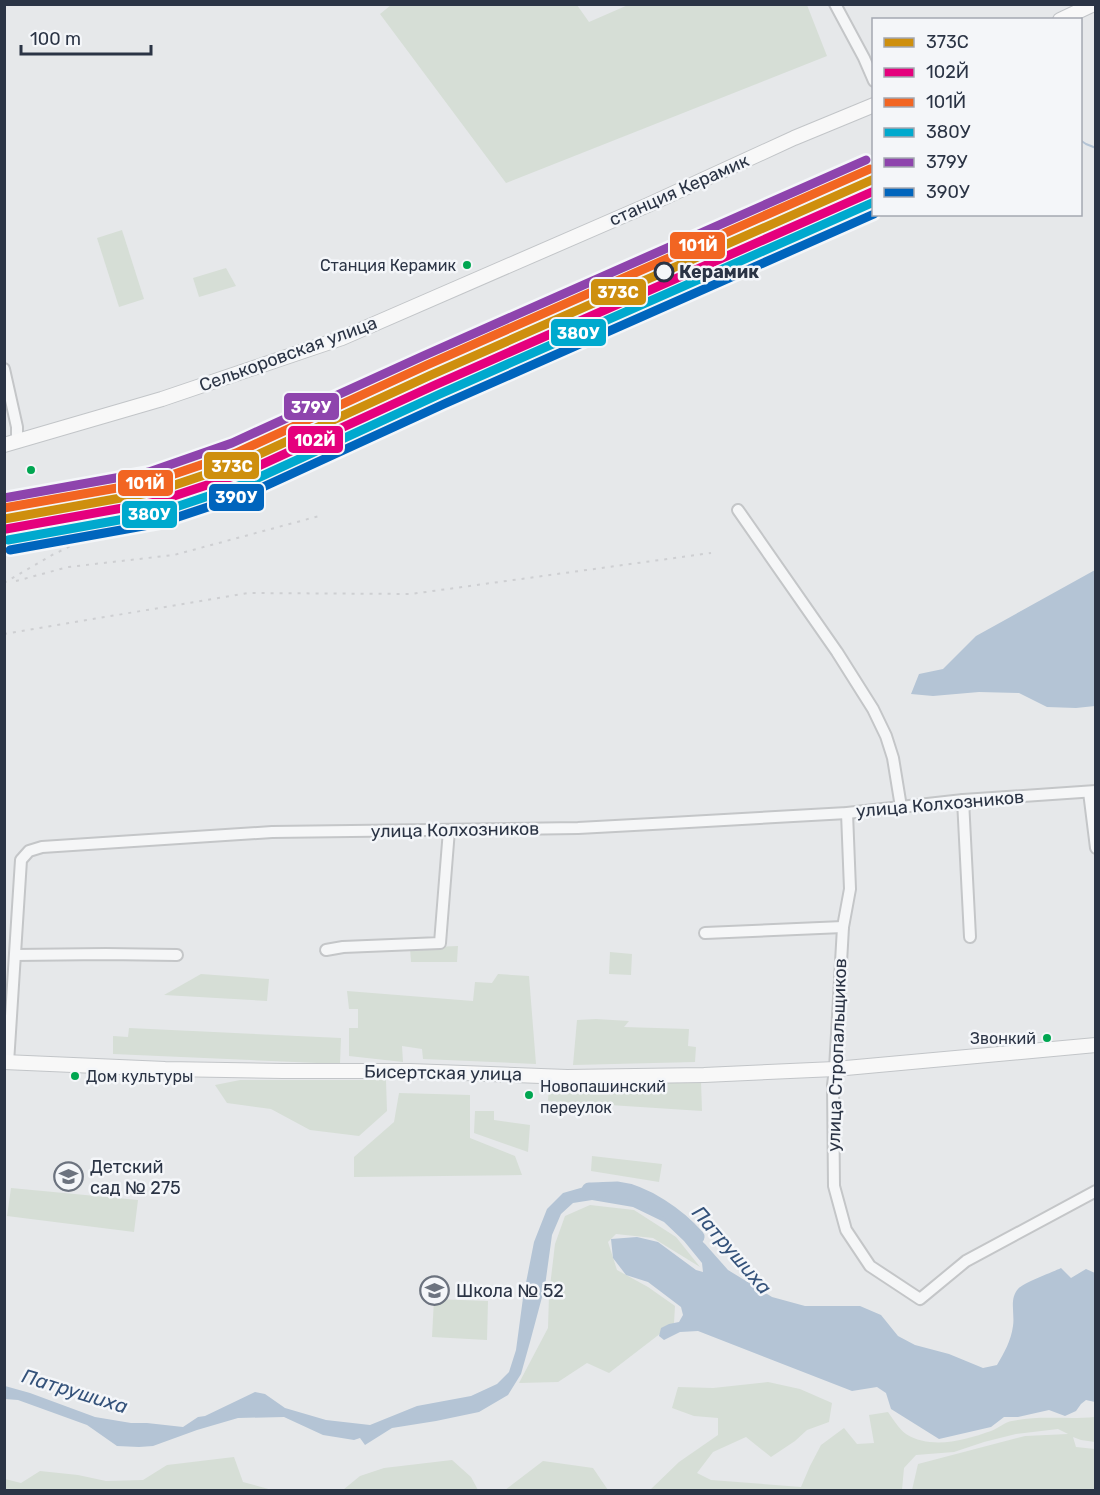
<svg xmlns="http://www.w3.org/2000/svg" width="1100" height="1495" viewBox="0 0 1100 1495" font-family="Rubik,sans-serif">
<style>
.green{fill:#d6ded6}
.water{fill:#b4c4d5}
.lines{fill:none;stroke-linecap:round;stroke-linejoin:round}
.stream{stroke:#b4c4d5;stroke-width:2}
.river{stroke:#b4c4d5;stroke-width:15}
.minor-casing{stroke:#c4c6c8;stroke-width:14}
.major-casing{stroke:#c2c5c8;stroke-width:16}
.minor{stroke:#f5f6f7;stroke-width:10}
.major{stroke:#f8f8f8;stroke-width:14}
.rail{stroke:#cecfd2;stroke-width:2;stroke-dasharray:3 6;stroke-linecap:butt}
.rail-1-casing{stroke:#f4f6f9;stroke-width:14}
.rail-2-casing{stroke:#f4f6f9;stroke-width:14}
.rail-3-casing{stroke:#f4f6f9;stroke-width:14}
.rail-4-casing{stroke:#f4f6f9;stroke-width:14}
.rail-5-casing{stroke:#f4f6f9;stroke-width:14}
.rail-6-casing{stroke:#f4f6f9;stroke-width:14}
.rail-1{stroke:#ce8f0e;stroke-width:9}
.rail-2{stroke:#e5007d;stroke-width:9}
.rail-3{stroke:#f26522;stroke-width:9}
.rail-4{stroke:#00a9ce;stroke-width:9}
.rail-5{stroke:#8e44ad;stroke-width:9}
.rail-6{stroke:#0065bd;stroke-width:9}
.bus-dot{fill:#00a651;stroke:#f4f6f9;stroke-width:2}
.stop-dot{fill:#f4f6f9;stroke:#2b3445;stroke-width:3}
.labels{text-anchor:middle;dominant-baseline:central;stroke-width:5;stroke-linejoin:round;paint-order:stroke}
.bus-label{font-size:16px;fill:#2b3445;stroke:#f4f6f9;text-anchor:end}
.street-label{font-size:18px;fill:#2b3445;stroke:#f4f6f9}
.stop-label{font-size:18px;font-weight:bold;fill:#2b3445;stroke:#f4f6f9;text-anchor:start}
.poi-label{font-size:18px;fill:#2b3445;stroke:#f4f6f9;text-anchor:start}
.water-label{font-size:20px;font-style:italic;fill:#34527a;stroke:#f4f6f9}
.line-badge{stroke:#f4f6f9;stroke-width:2}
.badge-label{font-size:16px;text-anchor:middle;font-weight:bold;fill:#fff}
</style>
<rect width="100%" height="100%" fill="#e6e8ea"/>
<g class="green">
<polygon points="391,5 577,5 589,22 628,5 807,5 827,56 506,183 380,14"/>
<polygon points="122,230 144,299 119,307 97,238"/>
<polygon points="226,268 236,286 199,297 193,278"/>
<polygon points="458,946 457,962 411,962 410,948"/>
<polygon points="610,952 632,954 631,975 609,974"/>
<polygon points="201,974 269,979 267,1001 164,995"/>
<polygon points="498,974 529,976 536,1064 423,1059 422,1049 402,1046 403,1062 349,1056 349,1028 358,1028 358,1009 349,1009 347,991 473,1001 475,982 492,983"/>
<polygon points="596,1019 629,1021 624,1027 689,1029 688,1046 696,1047 695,1062 573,1065 577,1020"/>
<polygon points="129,1028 341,1038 340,1064 113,1054 113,1036 128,1037"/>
<polygon points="240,1080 386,1080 387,1111 359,1136 310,1130 271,1109 227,1103 215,1085"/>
<polygon points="701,1081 702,1111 548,1101 549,1085"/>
<polygon points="399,1093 470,1095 470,1138 515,1156 522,1175 354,1177 354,1157 394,1122"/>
<polygon points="475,1111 494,1111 494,1120 530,1125 528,1152 474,1133"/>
<polygon points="592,1156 662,1164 659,1182 591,1171"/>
<polygon points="11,1188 138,1200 134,1232 7,1216"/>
<polygon points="590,1205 634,1210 676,1237 700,1267 653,1238 616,1234 608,1242 617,1270 648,1287 675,1306 674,1323 609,1373 587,1363 558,1382 519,1383 548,1328 549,1295 555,1244 565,1216"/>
<polygon points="434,1299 488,1301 487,1340 432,1337"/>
<path d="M768,1382L800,1389L832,1403L829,1422L807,1430L795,1441L771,1457L746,1437L713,1452L697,1473L711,1480L801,1487L810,1466L821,1445L844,1428L857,1444L874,1443L869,1415L888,1412C893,1419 899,1429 906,1434C932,1450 965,1440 991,1431C999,1428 1005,1422 1012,1421C1040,1415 1068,1420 1095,1417V1442L1081,1440L1073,1437L1076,1447L1095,1449V1490H912L918,1464L1025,1436L1068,1434L1058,1429L1016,1434L984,1442L954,1452L916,1455L904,1468L902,1490H650L679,1462L718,1435V1418L694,1416L672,1408L678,1387L713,1388Z"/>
<polygon points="234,1457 243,1482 272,1490 5,1490 5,1479 21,1483 40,1471 78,1475 106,1481 143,1480 167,1465"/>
<polygon points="452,1460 471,1477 478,1490 343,1490 360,1476 384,1468"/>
<polygon points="543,1461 593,1468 608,1490 502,1490 505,1490"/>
</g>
<g class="water">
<polygon points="1095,570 1095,706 1076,708 1047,707 1019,693 979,692 933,696 911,694 919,674 943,669 976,636"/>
<path d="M584,1187L626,1191L644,1197L667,1210L705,1244L728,1270L772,1297L805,1306H860L881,1315L898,1336L915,1345L949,1354L983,1368L997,1365C1004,1353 1011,1341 1013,1326C1015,1314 1009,1299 1018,1289C1024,1282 1051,1273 1061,1268L1071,1278L1086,1269L1095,1273V1402L1086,1400L1081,1404L1076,1411L1065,1416L1049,1410L1018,1417H1004L991,1427L939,1439L891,1409L886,1393L877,1387L852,1391L698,1331L680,1332L664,1340L659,1336L661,1328L669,1324L679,1322L683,1315L681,1307L648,1282L626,1275L613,1258L611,1239L637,1237L658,1242L696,1270L703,1272L702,1263L684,1241L664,1222L633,1207L592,1200L573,1203L561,1214L552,1235L545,1286L530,1342L521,1374L508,1395L479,1412L436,1421L392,1428L365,1445L360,1438L354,1440L323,1435L284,1417L238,1418L197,1430L153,1446L139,1447L117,1446L87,1425L18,1400L5,1399V1386L30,1393L95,1417L131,1423H147L183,1427L198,1417L205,1416L255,1392L265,1394L285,1408L326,1420L370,1425L417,1406L471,1396L497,1384L509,1372L516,1350L523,1298L534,1242L547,1209L563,1193Z"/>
</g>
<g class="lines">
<polyline class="stream" points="1080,140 1086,144 1096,148"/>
<path class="river" d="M589,1190C598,1190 608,1189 617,1189C645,1192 679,1216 697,1237"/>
<defs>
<g id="minor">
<polyline points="835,4 864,58 874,81"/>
<polyline points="4,369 17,427 17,442"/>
<polyline points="738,510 837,652 873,709 886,736 893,758 901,807"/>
<polyline points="1089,792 1096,848"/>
<polyline points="963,800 970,937"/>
<polyline points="847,813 850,889 843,927 835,1069 833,1085 834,1186 846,1230 870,1266 920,1299 966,1261 1096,1191"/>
<polyline points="705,933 843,927"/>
<polyline points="326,950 343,947 440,943 449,830"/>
<polyline points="15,955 106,954 177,955"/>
<polyline points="8,1063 21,860 29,851 42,847 272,832 578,828 671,823 847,813 963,800 1096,791"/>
</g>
<g id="major">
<polyline points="1060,20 1094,4"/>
<polyline points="4,445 162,399 342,338 648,205 794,138 874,105"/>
<polyline points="4,1062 165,1069 283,1071 410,1071 567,1077 704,1075 835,1069 1096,1045"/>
</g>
</defs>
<use href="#minor" class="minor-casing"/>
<use href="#major" class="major-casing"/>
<use href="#minor" class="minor"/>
<use href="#major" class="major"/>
<g class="rail">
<polyline points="4,508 23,505 190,464 310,431"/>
<polyline points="4,553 48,546 66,540"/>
<polyline points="16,581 68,567 174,555 323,515"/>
<polyline points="4,583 52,555 123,521 246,470 394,400"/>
<polyline points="4,634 248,593 411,594 711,553"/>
</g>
<defs>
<polyline id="rail-1" points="4,519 154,492 240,463 431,375 874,179"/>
<polyline id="rail-2" points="6,529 156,502 243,473 435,385 874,191"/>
<polyline id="rail-3" points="4,508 151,482 236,453 427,365 870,169"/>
<polyline id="rail-4" points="8,540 158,513 247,483 440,394 874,202"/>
<polyline id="rail-5" points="4,498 149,472 232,443 423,356 866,160"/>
<polyline id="rail-6" points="10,550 160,523 250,493 444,404 874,214"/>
</defs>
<use href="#rail-1" class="rail-1-casing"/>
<use href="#rail-2" class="rail-2-casing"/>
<use href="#rail-3" class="rail-3-casing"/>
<use href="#rail-4" class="rail-4-casing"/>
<use href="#rail-5" class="rail-5-casing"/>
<use href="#rail-6" class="rail-6-casing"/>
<use href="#rail-1" class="rail-1"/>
<use href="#rail-2" class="rail-2"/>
<use href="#rail-3" class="rail-3"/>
<use href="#rail-4" class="rail-4"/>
<use href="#rail-5" class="rail-5"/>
<use href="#rail-6" class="rail-6"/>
</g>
<defs>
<symbol id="school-ring" viewBox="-11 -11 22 22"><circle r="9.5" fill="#f4f6f9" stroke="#6c737f" stroke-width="1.5"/><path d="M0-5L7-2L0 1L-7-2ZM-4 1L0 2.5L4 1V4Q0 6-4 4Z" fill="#6c737f"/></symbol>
</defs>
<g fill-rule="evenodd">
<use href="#school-ring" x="52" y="1160" width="33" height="33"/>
<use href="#school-ring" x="418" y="1274" width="33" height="33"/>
</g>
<g class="bus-dot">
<circle cx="467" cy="265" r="5"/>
<circle cx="31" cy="470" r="5"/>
<circle cx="1047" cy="1038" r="5"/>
<circle cx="75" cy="1076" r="5"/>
<circle cx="529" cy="1095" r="5"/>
</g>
<circle class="stop-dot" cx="664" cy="272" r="9"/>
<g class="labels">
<g class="bus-label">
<text x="456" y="265">Станция Керамик</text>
<text x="1036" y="1038">Звонкий</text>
<text x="86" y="1076" text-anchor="start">Дом культуры</text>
<text x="540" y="1086" text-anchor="start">Новопашинский<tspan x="540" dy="21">переулок</tspan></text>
</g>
<g class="street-label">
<text transform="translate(679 190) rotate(-24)">станция Керамик</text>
<text transform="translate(288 354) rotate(-20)">Селькоровская улица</text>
<text transform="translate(940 804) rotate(-5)">улица Колхозников</text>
<text transform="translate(455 830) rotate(-1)">улица Колхозников</text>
<text transform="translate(837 1055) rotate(-88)">улица Стропальщиков</text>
<text transform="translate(443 1073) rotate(1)">Бисертская улица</text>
</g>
<g class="stop-label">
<text x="679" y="272">Керамик</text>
</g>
<g class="poi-label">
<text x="90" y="1167">Детский<tspan x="90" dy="21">сад № 275</tspan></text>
<text x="456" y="1291">Школа № 52</text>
</g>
<g class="water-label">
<text transform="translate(732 1250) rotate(49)">Патрушиха</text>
<text transform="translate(75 1391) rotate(17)">Патрушиха</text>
</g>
</g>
<g class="line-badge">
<rect x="669" y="231" width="57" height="29" rx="6" fill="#f26522"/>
<rect x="590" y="278" width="57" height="28" rx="6" fill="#ce8f0e"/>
<rect x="550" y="318" width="57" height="29" rx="6" fill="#00a9ce"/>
<rect x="283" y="392" width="57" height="29" rx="6" fill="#8e44ad"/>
<rect x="287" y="425" width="57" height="29" rx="6" fill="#e5007d"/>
<rect x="203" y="451" width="57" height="29" rx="6" fill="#ce8f0e"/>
<rect x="117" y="469" width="57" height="28" rx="6" fill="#f26522"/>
<rect x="208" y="483" width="57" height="29" rx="6" fill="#0065bd"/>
<rect x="121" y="500" width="57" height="29" rx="6" fill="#00a9ce"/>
</g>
<g class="badge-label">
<text x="698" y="251">101Й</text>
<text x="618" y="298">373C</text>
<text x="578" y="339">380У</text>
<text x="311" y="413">379У</text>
<text x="315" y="446">102Й</text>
<text x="232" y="472">373C</text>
<text x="145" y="489">101Й</text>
<text x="236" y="503">390У</text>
<text x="149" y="520">380У</text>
</g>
<rect width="1100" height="1495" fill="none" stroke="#2b3445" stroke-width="12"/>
<rect x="872" y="18" width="210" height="198" fill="#f4f6f9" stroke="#a4a8b1" stroke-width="1.5"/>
<rect x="884" y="38" width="30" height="9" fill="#ce8f0e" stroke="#a4a8b1" stroke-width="1.5"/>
<text x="926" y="48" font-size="18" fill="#2b3445">373C</text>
<rect x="884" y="68" width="30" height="9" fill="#e5007d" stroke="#a4a8b1" stroke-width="1.5"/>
<text x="926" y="78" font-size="18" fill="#2b3445">102Й</text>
<rect x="884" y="98" width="30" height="9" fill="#f26522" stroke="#a4a8b1" stroke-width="1.5"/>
<text x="926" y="108" font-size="18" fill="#2b3445">101Й</text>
<rect x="884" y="128" width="30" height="9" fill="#00a9ce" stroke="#a4a8b1" stroke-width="1.5"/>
<text x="926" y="138" font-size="18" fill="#2b3445">380У</text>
<rect x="884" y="158" width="30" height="9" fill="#8e44ad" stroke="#a4a8b1" stroke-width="1.5"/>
<text x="926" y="168" font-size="18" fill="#2b3445">379У</text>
<rect x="884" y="188" width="30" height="9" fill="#0065bd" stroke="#a4a8b1" stroke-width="1.5"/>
<text x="926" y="198" font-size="18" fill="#2b3445">390У</text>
<path d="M21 45v9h130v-9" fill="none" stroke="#2b3445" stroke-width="3"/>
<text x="30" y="45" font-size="18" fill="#2b3445" stroke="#f4f6f9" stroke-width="4.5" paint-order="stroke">100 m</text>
</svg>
